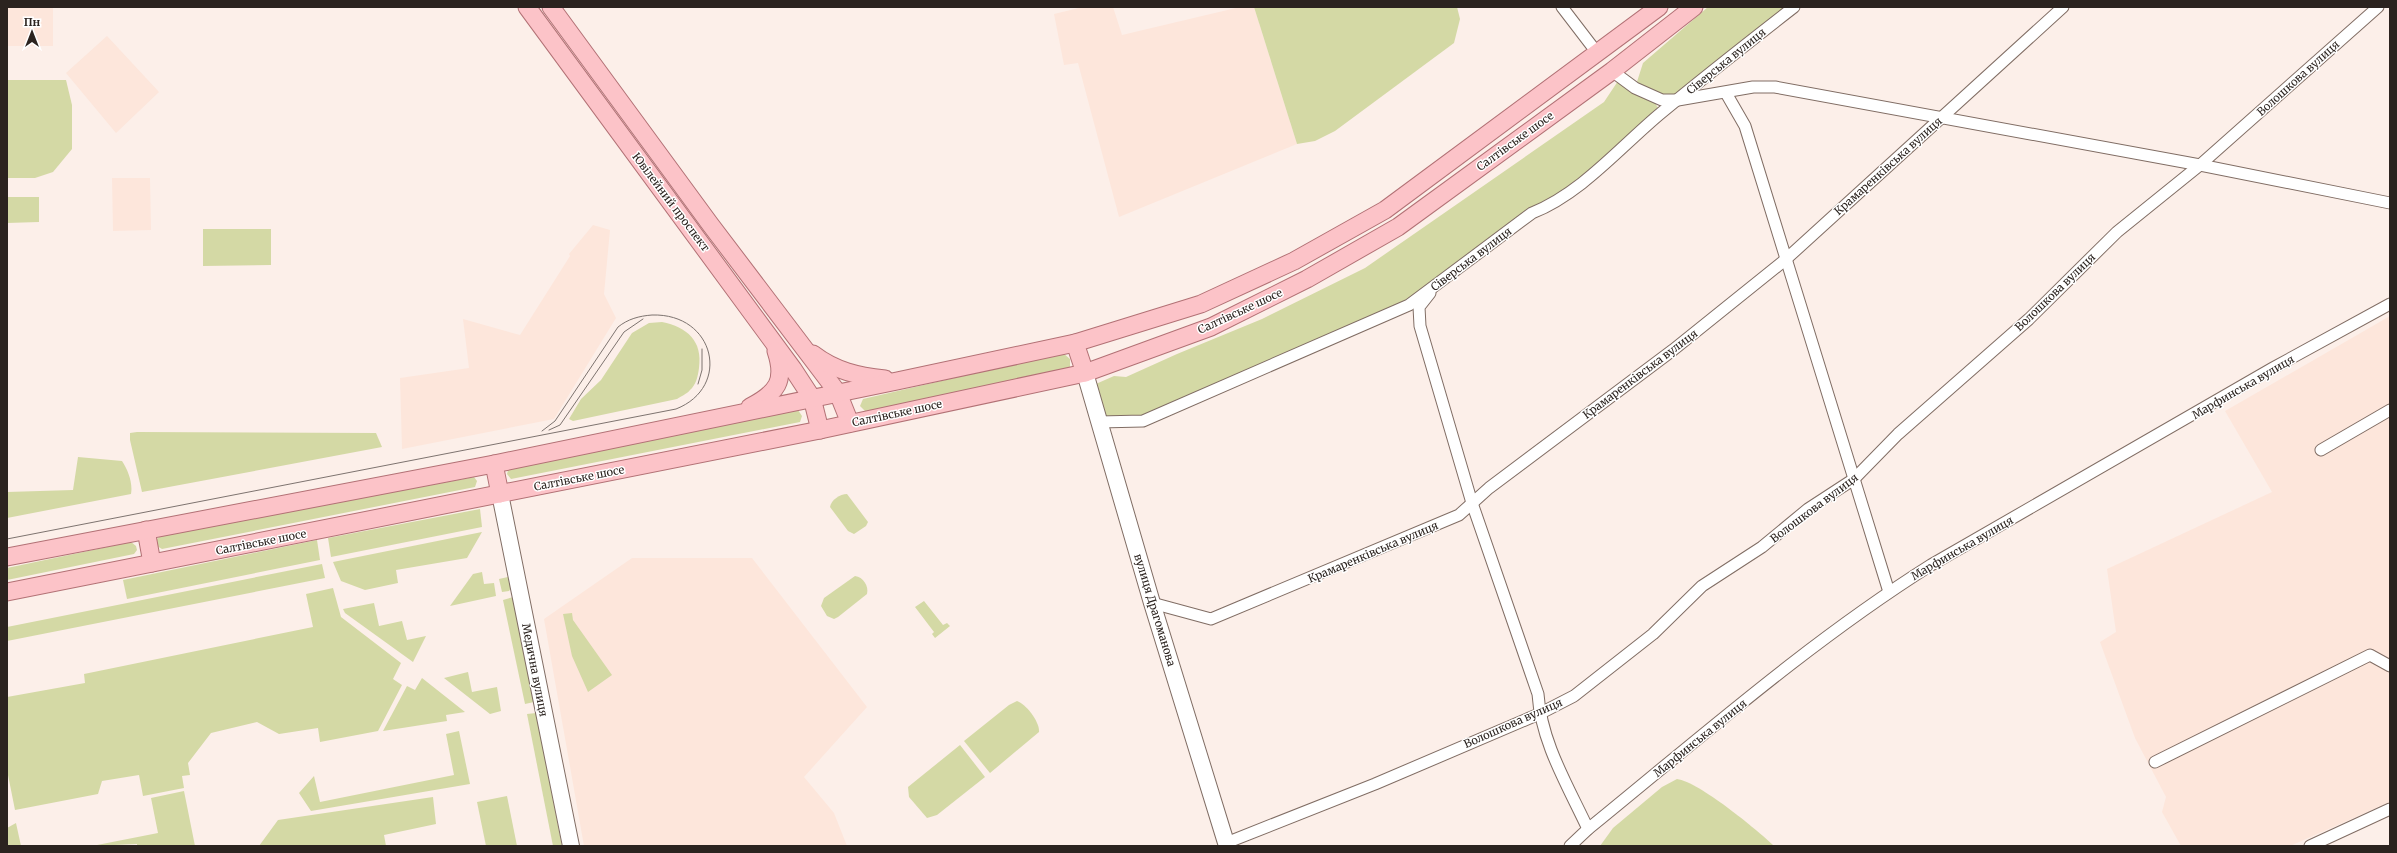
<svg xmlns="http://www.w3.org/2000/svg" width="2397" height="853" viewBox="0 0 2397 853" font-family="Merriweather,serif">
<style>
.built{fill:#fde6db}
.green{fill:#d4d9a5}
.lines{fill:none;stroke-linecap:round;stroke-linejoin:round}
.street-casing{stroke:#806d64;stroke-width:13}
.secondary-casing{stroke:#806d64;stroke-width:18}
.primary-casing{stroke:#b27175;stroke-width:19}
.street{stroke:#fff;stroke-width:11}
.secondary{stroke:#fff;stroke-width:16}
.primary{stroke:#fcc3c8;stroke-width:17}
.tram{stroke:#7d736f;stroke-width:1}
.labels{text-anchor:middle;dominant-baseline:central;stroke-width:3;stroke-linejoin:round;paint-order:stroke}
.street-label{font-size:11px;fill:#2b231f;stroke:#fff}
</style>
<rect width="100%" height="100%" fill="#fcefe9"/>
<g class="built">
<rect x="7" y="7" width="46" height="39"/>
<polygon points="1083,7 1113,7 1122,35 1240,7 1254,7 1297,144 1119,217 1078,63 1064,65 1054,14"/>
<polygon points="107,36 159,92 116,133 66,73"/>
<polygon points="150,178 151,230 113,231 112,178"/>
<polygon points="593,225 610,230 604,294 616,318 554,419 402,449 400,378 469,368 463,319 520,335 570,256 569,254"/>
<polygon points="2390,316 2390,802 2290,846 2181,846 2162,812 2166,797 2135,738 2100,642 2116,632 2107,569 2272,492 2225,411"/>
<polygon points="632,558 752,558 867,707 804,777 834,813 847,846 584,846 544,619"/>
</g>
<g class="green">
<polygon points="1254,7 1457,7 1460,19 1454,43 1335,131 1315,141 1297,144"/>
<polygon points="1708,7 1794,7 1678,100 1651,96 1661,113 1612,155 1409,305 1143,421 1099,422 1089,387 1114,376 1126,377 1177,354 1262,319 1365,268 1604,102 1620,78 1635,88 1643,63"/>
<polygon points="7,80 66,80 72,105 72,149 53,172 35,178 7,178"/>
<polygon points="7,197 39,197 39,222 7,223"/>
<polygon points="203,229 271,229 271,265 203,266"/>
<path d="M662,322C687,327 703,341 699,368C698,376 696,385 690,390C687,394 681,396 677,399L573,421L569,419L581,399L601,380L632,333L649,323Z"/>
<polygon points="1063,353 1070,359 1070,368 866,412 860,406 863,399"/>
<polygon points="798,410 802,416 800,422 511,479 507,474 509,467"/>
<polygon points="137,432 376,433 382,447 142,492 130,440 130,433"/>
<path d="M78,457L122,461C128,470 133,483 131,494L7,518V492L73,490Z"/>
<polygon points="474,477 477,481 475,487 162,549 157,546 157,539 160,536"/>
<path d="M847,494L868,522L866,526L854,534L848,531L830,507C831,500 840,494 847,494Z"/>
<polygon points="480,509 482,527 331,557 328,538"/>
<polygon points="482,532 467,558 396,570 398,583 365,590 341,581 333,562"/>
<polygon points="317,540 320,560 127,599 123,580"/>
<polygon points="131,542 136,546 137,550 134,554 7,580 7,568"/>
<polygon points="322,564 325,578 7,641 7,627"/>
<polygon points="482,572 484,584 494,583 496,596 450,606 473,574"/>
<polygon points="512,576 512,587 509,591 502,592 499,579"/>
<path d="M855,576C863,577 869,586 867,594L838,617L834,619L827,616L821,606L824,598Z"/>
<polygon points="333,588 341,617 401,663 393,679 402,685 378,731 320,742 318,728 279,734 257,722 211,733 188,763 190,775 182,776 184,788 143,796 139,775 102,781 98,794 15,810 7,770 7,697 85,683 84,674 313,627 306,594"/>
<polygon points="513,597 534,702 525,704 503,600"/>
<polygon points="924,601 943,625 947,623 950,626 935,638 932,634 934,632 915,607"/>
<polygon points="374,603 379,626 402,621 407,640 426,636 413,662 345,613 343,609"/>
<polygon points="572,613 573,620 612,675 588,692 572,656 563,614"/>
<polygon points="468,672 472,692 497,687 501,711 490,714 444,678"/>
<polygon points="422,678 465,712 446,715 447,721 383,731 407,686 415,690"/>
<path d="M1017,701C1026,704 1040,722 1039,732L990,773L964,741L1009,705Z"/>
<polygon points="536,713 562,846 553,846 527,714"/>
<polygon points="459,731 470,784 311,811 299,793 314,776 320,802 454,775 446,734"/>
<polygon points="960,745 985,777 937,815 927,818 909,797 908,787"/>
<path d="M1677,779C1699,782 1756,829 1774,846H1600L1613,828L1662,787Z"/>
<polygon points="184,791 195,846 137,846 137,844 92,846 158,833 151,798"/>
<polygon points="507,796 517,846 486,846 477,802"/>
<polygon points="433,797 436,824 384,835 386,846 259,846 278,820"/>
<polygon points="16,823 21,846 7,846 7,828"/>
</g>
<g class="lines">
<defs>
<g id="street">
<polyline points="1562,7 1598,54"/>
<polyline points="1612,71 1635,88 1662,100 1678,100 1753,87 1775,87 2200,165 2390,203"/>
<polyline points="1726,93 1745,126 1889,592"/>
<path d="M1430,293L1419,307L1420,326L1472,503L1538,694C1541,742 1568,786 1588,829"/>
<path d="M1099,422L1143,421L1409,305L1532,213C1582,193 1620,147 1661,113C1704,77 1749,42 1794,7"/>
<polyline points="2321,450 2390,410"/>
<polyline points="1152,603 1211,619 1459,515 1489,488 1673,350 1785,260 2063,7"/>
<polyline points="2155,762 2370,655 2390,666"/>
<polyline points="1226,843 1375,784 1539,714 1574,696 1653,634 1702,586 1762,547 1808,509 1854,479 1898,434 2029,319 2117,232 2200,165 2378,7"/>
<path d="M1570,846L1588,829C1700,738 1809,642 1931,565L2273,368L2390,304"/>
<polyline points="2310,846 2390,809"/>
</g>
<g id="secondary">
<polyline points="1085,373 1152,603 1227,846"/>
<polyline points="500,494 571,846"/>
</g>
<g id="primary">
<polyline points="527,7 793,369 812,398 820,430"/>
<polyline points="551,7 710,224 838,393 850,423"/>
<polyline points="1075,343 1085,373"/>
<path d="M813,354C835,371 858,376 885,379"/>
<path d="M750,407C777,393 786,381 776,351"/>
<polyline points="494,464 500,494"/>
<polyline points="146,530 152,563"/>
<polyline points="7,557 494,464 897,381 1075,343 1201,304 1294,261 1385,210 1659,7"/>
<polyline points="7,592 820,430 1085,373 1211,327 1307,279 1398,227 1612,71 1694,7"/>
</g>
</defs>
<use href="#street" class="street-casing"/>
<use href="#secondary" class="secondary-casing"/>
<use href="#primary" class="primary-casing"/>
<use href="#street" class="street"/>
<use href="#secondary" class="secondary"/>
<use href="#primary" class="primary"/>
<g class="tram">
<polyline points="698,384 702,370 702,349"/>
<polyline points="549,430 560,425 624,332 643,319"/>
<path d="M7,539L676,409C732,387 715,313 652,315C639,316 628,319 618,327L555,421L542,431"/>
</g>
</g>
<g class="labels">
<g class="street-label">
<text transform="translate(1726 61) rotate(-39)">Сіверська вулиця</text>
<text transform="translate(2298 78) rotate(-42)">Волошкова вулиця</text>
<text transform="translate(1515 141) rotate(-36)">Салтівське шосе</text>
<text transform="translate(1888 166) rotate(-42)">Крамаренківська вулиця</text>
<text transform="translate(671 202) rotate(53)">Ювілейний проспект</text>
<text transform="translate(1471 259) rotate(-37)">Сіверська вулиця</text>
<text transform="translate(2055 292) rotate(-44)">Волошкова вулиця</text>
<text transform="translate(1240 311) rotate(-25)">Салтівське шосе</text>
<text transform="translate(1640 374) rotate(-37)">Крамаренківська вулиця</text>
<text transform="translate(2243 387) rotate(-30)">Марфинська вулиця</text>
<text transform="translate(897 413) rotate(-12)">Салтівське шосе</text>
<text transform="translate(579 478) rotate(-11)">Салтівське шосе</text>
<text transform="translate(1814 508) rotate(-37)">Волошкова вулиця</text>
<text transform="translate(261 542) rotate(-11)">Салтівське шосе</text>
<text transform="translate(1962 548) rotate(-30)">Марфинська вулиця</text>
<text transform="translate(1373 552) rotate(-23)">Крамаренківська вулиця</text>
<text transform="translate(1155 610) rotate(73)">вулиця Драгоманова</text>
<text transform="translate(535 670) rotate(79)">Медична вулиця</text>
<text transform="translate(1513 723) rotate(-24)">Волошкова вулиця</text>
<text transform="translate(1700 738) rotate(-39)">Марфинська вулиця</text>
</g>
</g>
<rect width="2397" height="853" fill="none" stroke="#2b231f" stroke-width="16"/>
<g transform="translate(32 32)" stroke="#ffffff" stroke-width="3" paint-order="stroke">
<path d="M0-3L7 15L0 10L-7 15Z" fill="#2b231f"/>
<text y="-6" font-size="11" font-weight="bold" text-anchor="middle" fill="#2b231f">Пн</text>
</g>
</svg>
